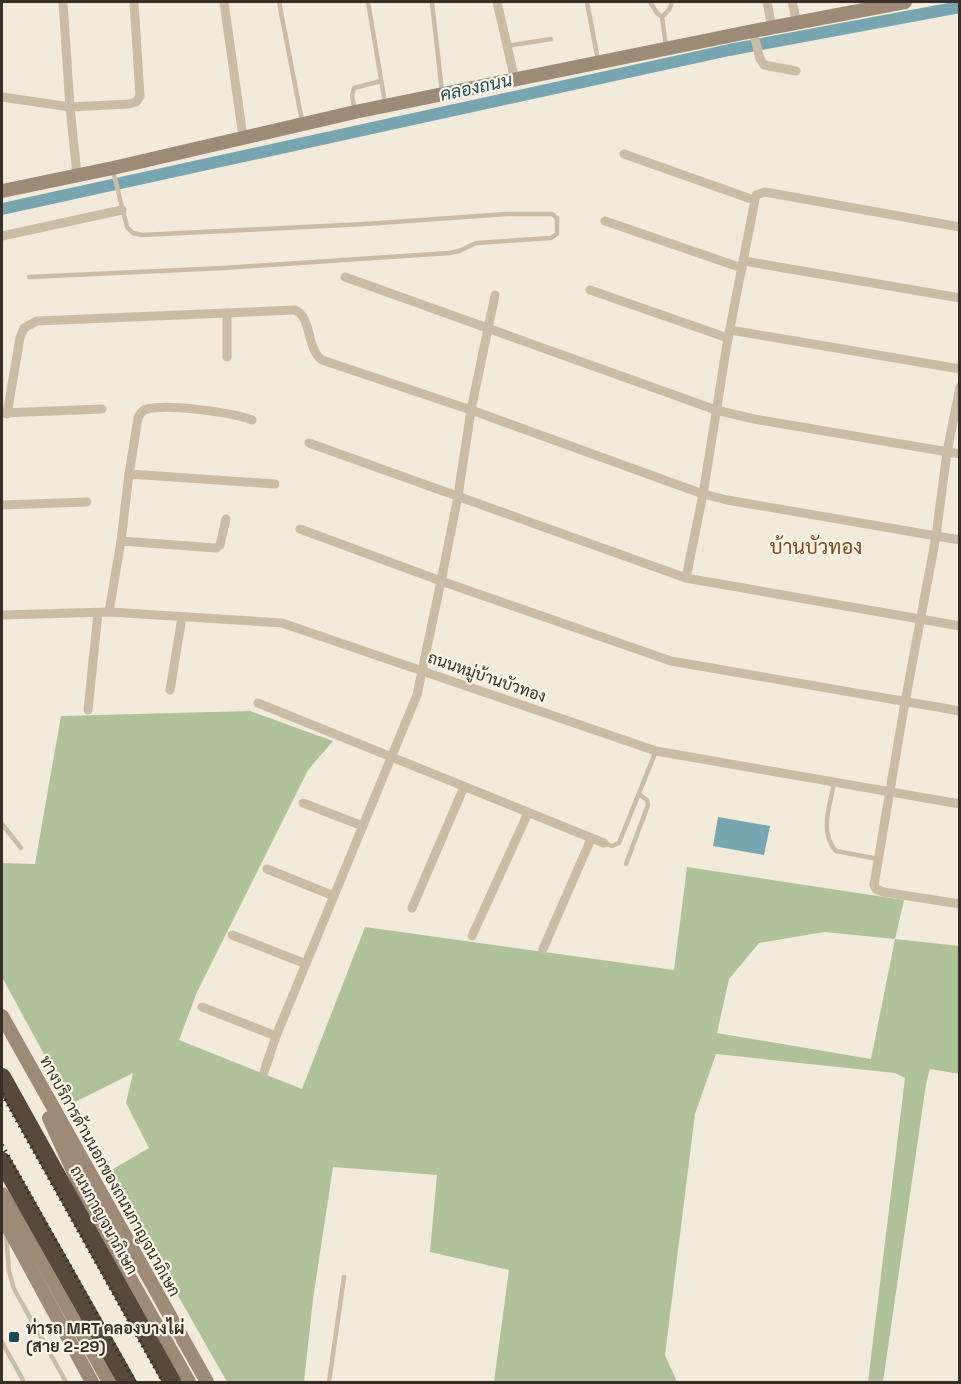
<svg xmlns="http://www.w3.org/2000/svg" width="961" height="1384" viewBox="0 0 961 1384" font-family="'Space Grotesk',Sarabun,sans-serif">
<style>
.green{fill:#afc29a;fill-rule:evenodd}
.water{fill:#78a6b0}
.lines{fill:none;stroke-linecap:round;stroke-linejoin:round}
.canal{stroke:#78a6b0;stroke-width:12}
.lane{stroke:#cbbca6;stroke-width:4.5}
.street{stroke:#cbbca6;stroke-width:9}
.secondary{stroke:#9e8b77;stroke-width:14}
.highway{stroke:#58493e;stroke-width:18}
.rail{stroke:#362e27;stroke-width:4;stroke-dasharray:1.5 4.5;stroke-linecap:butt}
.poi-dot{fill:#1b4d59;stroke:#faf4e7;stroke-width:2}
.labels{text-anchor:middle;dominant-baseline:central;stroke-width:4.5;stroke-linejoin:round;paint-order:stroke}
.street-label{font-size:16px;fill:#362e27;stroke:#faf4e7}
.poi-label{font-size:16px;font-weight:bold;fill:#362e27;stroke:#faf4e7;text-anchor:start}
.water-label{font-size:18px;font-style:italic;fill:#1b4d59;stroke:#faf4e7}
.quarter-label{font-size:20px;fill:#88451e;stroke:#faf4e7}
</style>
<rect width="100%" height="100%" fill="#f2eada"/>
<path class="green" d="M250,711L333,741L308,770L197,992L179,1040L302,1089L365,927L674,970L687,867L904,900L895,939L959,946L960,1074L930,1069L926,1084L883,1382H868L905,1078L895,1073L716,1054L695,1114L665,1355L677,1382H494L509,1270L430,1252L437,1175L333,1167L313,1299L304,1382H227L108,1172L149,1148L126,1103L133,1073L71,1104L2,977V863L35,864L61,716ZM824,932L895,939L871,1059L717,1033L729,979L759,943Z"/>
<polygon class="water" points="718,817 770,826 764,855 713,846"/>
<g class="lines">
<polyline class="canal" points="2,209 729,50 960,7"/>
<g class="lane">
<polyline points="279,2 302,121"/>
<polyline points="368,2 385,103"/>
<polyline points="432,2 442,92"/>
<polyline points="587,2 598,60"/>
<polyline points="650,2 657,13 662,17"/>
<polyline points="507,46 551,39"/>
<polyline points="666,46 662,17 669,10 672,2"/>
<polyline points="355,110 352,96 354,88 381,81"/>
<polyline points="29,277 224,268 449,253 459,251 476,243 551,238 557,234 557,218 552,214 507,214 365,224 142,235 133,233 127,227 113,171"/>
<path d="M834,783C830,806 819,832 836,851L878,859"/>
<polyline points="2,824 21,848"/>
<polyline points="604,843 612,846 619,843 656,751"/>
<polyline points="626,864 648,805 647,800 639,794"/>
<polyline points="6,1234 9,1271 14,1289 66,1382"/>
<polyline points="2,1342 24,1382"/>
<polyline points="329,1382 344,1277"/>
</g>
<g class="street">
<polyline points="63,2 70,107 77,175"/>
<polyline points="224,2 243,137"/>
<polyline points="497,2 515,80"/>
<polyline points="767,2 772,27"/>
<polyline points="792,2 797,22"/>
<polyline points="753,31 760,59 764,65 796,71"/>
<polyline points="2,97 70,107 129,104 136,102 140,96 134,2"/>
<polyline points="624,154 754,200"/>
<polyline points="605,221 742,268"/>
<polyline points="2,236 122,210"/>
<polyline points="744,261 960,298"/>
<polyline points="345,277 716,410 754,419 960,454"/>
<polyline points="590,290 728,338"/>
<polyline points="227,313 227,357"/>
<polyline points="730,330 960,369"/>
<polyline points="960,387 947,452 936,536 905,702 874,885 876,889 883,892 960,904"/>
<polyline points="2,413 102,409"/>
<path d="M7,414L20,338L24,328L37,321L295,310C312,317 306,348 322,360L471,410L703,494L727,500L960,540"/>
<polyline points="309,443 686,578 960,626"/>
<path d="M129,474L138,418C140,413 142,410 147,409C168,404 231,412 252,420"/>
<polyline points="2,505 87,502"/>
<polyline points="300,529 441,581 671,661 960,711"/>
<polyline points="121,541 216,548 220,545 226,519"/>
<polyline points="686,578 703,494 728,338 756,195 765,192 960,227"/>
<polyline points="109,612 121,541 129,474 275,484"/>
<polyline points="2,615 109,612 282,623 656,751 960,804"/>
<polyline points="170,690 182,617"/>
<polyline points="258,703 604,843"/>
<polyline points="88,710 98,613"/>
<polyline points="303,803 363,826"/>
<polyline points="267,869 334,896"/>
<polyline points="412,908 464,787"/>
<polyline points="232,935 306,964"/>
<polyline points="472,936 528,813"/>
<polyline points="543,949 591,839"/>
<polyline points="202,1007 276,1036"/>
<polyline points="264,1072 276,1036 417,695 441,581 458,496 471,410 495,295"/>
</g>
<g class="secondary">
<polyline points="2,191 113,168 355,112 753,31 905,2"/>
<polyline points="2,1016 207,1382"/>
<polyline points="49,1118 89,1206 189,1382"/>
<polyline points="2,1194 28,1236 109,1382"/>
<polyline points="2,1216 92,1382"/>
</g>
<g class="highway">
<polyline points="2,1077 172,1382"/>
<polyline points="2,1161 127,1382"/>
</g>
<g class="rail">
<polyline points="2,1094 163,1382"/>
<polyline points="2,1145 135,1382"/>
</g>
</g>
<rect class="poi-dot" x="8" y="1331" width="12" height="12" rx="3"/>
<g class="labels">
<g class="street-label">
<text transform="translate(487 677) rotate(19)">ถนนหมู่บ้านบัวทอง</text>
<text transform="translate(110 1176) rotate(61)">ทางบริการด้านนอกของถนนกาญจนาภิเษก</text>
<text transform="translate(104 1220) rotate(61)">ถนนกาญจนาภิเษก</text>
</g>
<g class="poi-label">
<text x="26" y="1328">ท่ารถ MRT คลองบางไผ่<tspan x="26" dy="18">(สาย 2-29)</tspan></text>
</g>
<g class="water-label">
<text transform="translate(476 87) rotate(-12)">คลองถนน</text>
</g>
<g class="quarter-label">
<text x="816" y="547">บ้านบัวทอง</text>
</g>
</g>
<rect width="961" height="1384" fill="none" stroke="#362e27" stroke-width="6"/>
</svg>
